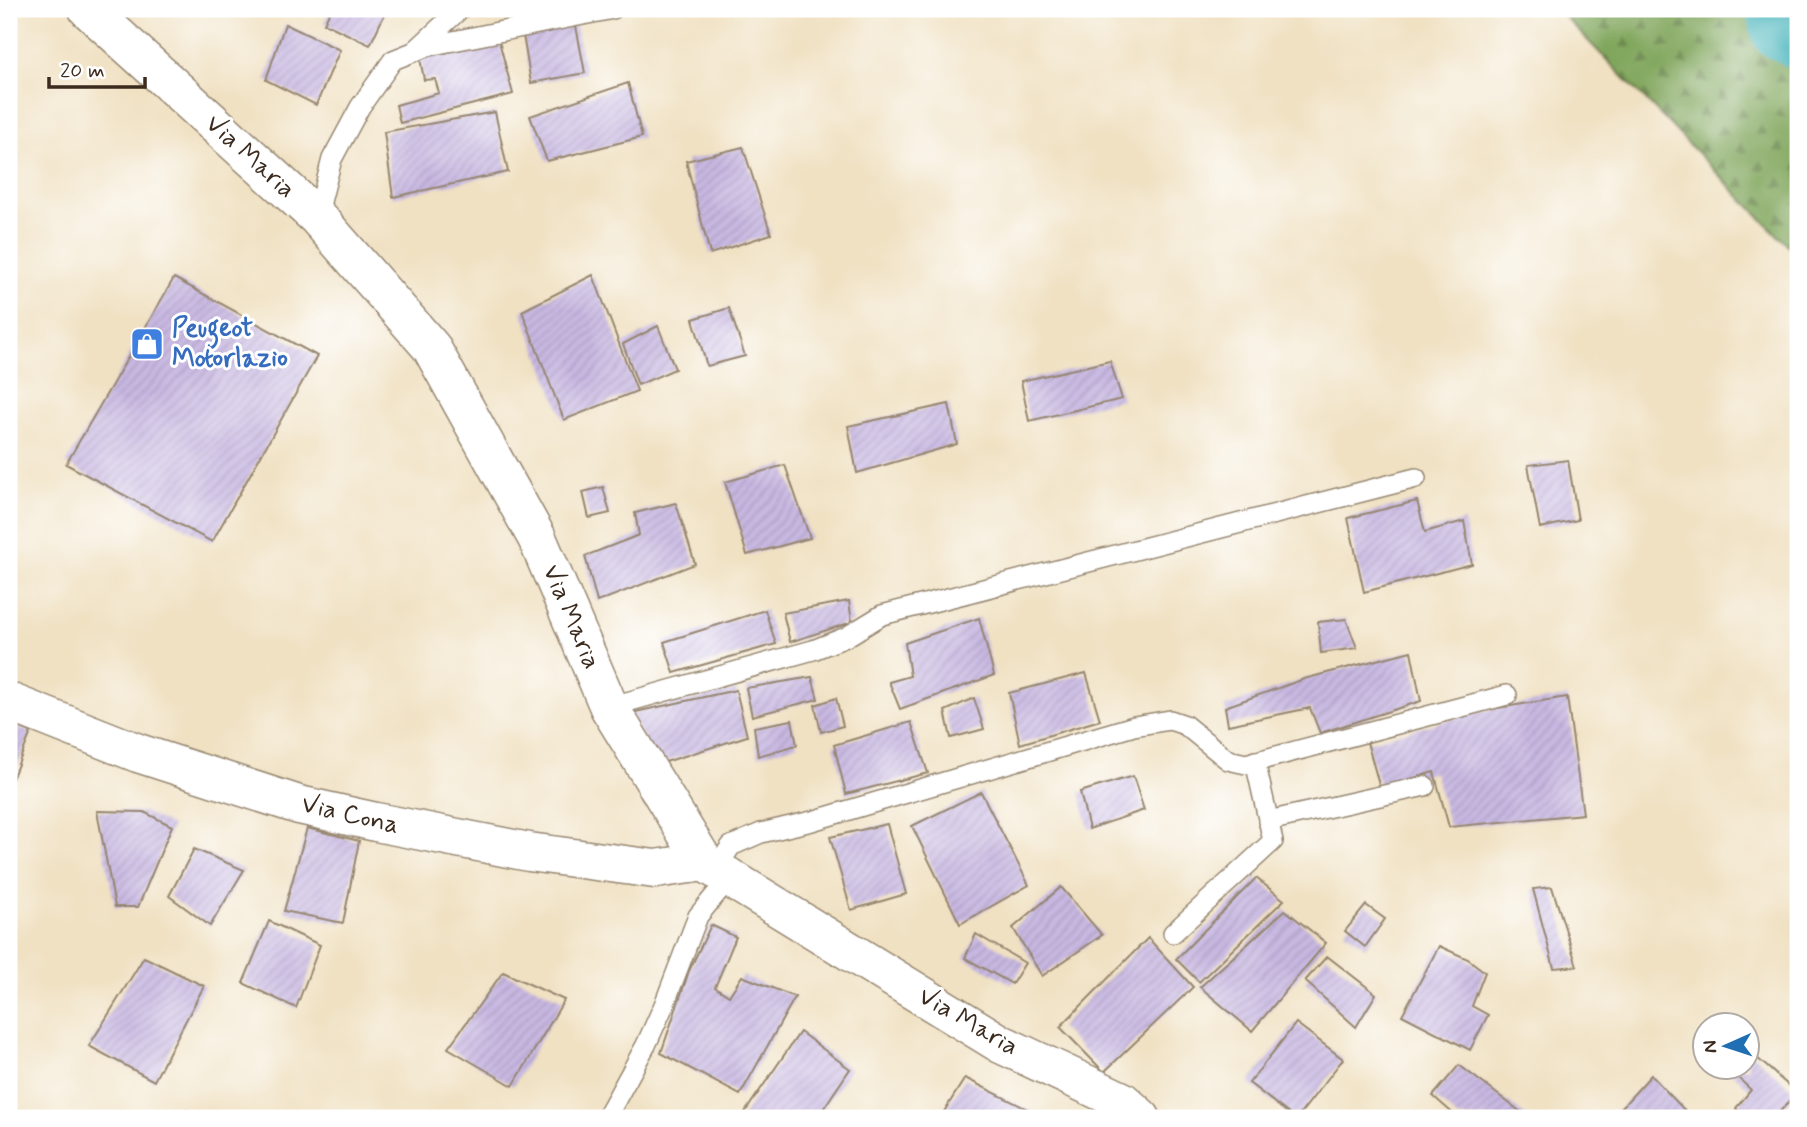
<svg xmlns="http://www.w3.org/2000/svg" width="1807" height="1127" viewBox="0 0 1807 1127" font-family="Mynerve,sans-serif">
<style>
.forest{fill:url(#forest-firs);stroke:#5e683d;stroke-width:2}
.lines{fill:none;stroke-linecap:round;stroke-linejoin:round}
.river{stroke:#40b1b7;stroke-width:58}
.building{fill:url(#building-hatch)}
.service-casing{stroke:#968670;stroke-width:22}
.minor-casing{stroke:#968670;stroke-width:41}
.tertiary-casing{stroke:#968670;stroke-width:41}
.service{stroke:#fff;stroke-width:19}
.minor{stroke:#fff;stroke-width:38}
.tertiary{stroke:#fff;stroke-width:38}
.labels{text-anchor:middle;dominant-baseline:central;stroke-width:6;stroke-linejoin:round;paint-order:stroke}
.street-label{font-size:26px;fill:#3b2a1e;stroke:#fff}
.shop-label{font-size:26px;font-weight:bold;fill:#366cbe;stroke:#fff;text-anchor:start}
</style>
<defs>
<pattern id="forest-firs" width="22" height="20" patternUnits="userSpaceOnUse" patternTransform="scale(1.75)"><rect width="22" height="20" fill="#80a65c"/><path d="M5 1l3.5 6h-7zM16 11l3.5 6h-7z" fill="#6a874b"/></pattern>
<pattern id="building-hatch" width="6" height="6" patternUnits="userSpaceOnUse" patternTransform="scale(1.75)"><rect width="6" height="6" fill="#c8b8e2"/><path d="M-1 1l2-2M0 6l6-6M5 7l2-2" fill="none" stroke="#ad9ec1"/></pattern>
</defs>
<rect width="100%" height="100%" fill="#fff"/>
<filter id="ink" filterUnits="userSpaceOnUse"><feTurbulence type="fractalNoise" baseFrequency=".0143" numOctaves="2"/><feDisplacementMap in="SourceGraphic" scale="14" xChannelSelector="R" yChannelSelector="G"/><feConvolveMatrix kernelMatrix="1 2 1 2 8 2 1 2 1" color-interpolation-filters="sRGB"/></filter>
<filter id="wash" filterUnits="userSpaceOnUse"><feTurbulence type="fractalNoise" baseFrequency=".00686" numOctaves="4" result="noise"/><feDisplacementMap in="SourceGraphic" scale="28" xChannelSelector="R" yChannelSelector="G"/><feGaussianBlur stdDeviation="1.57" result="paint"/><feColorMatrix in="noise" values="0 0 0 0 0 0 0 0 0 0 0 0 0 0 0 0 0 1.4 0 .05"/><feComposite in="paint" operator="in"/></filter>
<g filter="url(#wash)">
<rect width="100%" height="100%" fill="#f0e1c2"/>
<polygon class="forest" points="1557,9 1798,9 1798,256"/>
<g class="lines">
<polyline class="river" points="1776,9 1780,31 1798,40"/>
</g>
<g id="blocks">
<g class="building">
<polygon points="331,9 387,9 370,45 324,23"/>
<polygon points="285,24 340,50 316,105 266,80"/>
<polygon points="576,26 585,73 531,83 523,35"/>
<polygon points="499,41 513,94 400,123 396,105 439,93 435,79 424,80 420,58"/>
<polygon points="628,83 642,137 547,161 530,116"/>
<polygon points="495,112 508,172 393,197 384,132"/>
<polygon points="743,147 771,234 710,254 686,161"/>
<polygon points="593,275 637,391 564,420 522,311"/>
<polygon points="174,278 317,356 212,542 66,464"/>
<polygon points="729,308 745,356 707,366 693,319"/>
<polygon points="658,326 675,369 638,385 623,344"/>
<polygon points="1110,361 1122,399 1029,421 1021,381"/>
<polygon points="949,404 957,444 857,473 848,426"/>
<polygon points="1568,460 1578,520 1540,528 1528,465"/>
<polygon points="785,465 810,538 747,555 725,482"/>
<polygon points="603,487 610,513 589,518 583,492"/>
<polygon points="1417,501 1425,532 1464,521 1472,564 1364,592 1348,518"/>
<polygon points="676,503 695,564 597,602 585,556 639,535 635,513"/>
<polygon points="849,601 852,622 790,642 783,613"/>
<polygon points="765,610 776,644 674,673 664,642"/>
<polygon points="979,618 994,675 900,709 889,682 910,676 905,643"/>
<polygon points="1346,619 1357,648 1321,653 1318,622"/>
<polygon points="1411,651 1421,701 1320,733 1310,708 1228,725 1225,707 1304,679"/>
<polygon points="1086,673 1100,720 1020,744 1009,693"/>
<polygon points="812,677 818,699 752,716 746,688"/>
<polygon points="736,690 747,736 656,765 631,713"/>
<polygon points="1567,697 1583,814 1449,827 1434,772 1380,788 1367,742 1485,710"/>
<polygon points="836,698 843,726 821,732 815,705"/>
<polygon points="974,698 984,729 951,738 945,711"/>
<polygon points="792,720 797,745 758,756 754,727"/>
<polygon points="911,722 928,773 846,794 834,745"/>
<polygon points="9,723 31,732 12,779 9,777"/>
<polygon points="1133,776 1144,810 1089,829 1080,792"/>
<polygon points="981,792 1029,885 960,924 912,826"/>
<polygon points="97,811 144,812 172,826 138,907 115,907"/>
<polygon points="887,824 906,894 851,910 830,837"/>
<polygon points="307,828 359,841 343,923 284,911"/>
<polygon points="194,849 244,870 210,926 169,896"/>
<polygon points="1256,878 1284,900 1199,982 1176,959"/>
<polygon points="1061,887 1102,935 1042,976 1013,928"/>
<polygon points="1552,887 1577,966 1554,968 1533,889"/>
<polygon points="1366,905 1385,919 1365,947 1345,931"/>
<polygon points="1285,910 1326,943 1252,1031 1200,987"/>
<polygon points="269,921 320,945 296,1008 243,983"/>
<polygon points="711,925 736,937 715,987 729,996 742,976 795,997 740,1095 661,1053 689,971"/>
<polygon points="976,934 1025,963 1012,984 965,958"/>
<polygon points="1148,938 1193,987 1104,1072 1060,1027"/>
<polygon points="1439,946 1468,959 1485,972 1472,1006 1488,1015 1470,1050 1402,1015"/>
<polygon points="1327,956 1376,994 1356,1027 1305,981"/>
<polygon points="144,957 204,986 154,1081 89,1046"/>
<polygon points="503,972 564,1000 513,1086 448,1048"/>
<polygon points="1296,1023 1343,1059 1297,1118 1294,1118 1249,1083"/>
<polygon points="800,1032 850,1069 817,1118 741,1118"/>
<polygon points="1748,1050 1797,1093 1774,1118 1742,1118 1736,1108 1751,1090 1728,1068 1748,1068"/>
<polygon points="1459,1065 1526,1116 1525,1118 1458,1118 1433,1096"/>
<polygon points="1651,1075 1692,1118 1612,1118"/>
<polygon points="965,1078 1045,1118 940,1118"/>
<polygon points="187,1110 204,1118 182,1118"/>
</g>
</g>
</g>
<g filter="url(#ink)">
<use href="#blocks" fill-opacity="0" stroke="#968670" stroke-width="2"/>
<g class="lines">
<defs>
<g id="service">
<polyline points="417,49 460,9"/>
<polyline points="317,217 332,159 360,107 393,60 428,46 613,9"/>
<polyline points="609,707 813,650 846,637 882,615 1416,478"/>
<polyline points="1268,821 1425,786"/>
<polyline points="716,869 731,846 761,833 812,821 1134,726 1170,720 1185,725 1228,760 1246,764 1507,695"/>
<polyline points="1173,933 1273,841 1255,761"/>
<polyline points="606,1118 646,1045 664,1005 698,916 730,877"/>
</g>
<polyline id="minor" points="9,702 138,753 299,805 376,822 529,852 655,869 704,862"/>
<polyline id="tertiary" points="88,9 317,217 431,347 537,538 609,707 704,862 1001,1044 1122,1101 1141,1118"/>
</defs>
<use href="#service" class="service-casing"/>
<use href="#minor" class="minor-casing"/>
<use href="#tertiary" class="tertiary-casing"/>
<use href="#service" class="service"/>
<use href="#minor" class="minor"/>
<use href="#tertiary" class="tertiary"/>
</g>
</g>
<defs>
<symbol id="shop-square" viewBox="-11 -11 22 22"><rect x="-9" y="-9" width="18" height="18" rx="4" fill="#3f7fe0" stroke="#fff"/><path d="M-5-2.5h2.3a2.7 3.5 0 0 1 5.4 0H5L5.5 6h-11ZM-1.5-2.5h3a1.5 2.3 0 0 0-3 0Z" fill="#fff"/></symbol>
</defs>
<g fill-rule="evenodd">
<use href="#shop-square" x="128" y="325" width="38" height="38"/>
</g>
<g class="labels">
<g class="street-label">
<text transform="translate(250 157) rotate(42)">Via Maria</text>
<text transform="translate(571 617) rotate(67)">Via Maria</text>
<text transform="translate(350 815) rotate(13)">Via Cona</text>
<text transform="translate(968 1022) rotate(30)">Via Maria</text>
</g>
<g class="shop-label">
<text x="172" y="329">Peugeot<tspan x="172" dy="30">Motorlazio</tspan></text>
</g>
</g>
<rect width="1807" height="1127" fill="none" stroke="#fff" stroke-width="35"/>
<g transform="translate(1726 1046) rotate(267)"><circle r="33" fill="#ffffff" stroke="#b1aaa5" stroke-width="2"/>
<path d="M0-5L12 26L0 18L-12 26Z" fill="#1f6fb2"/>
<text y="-10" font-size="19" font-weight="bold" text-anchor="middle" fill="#3b2a1e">N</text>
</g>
<path d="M49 77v10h96v-10" fill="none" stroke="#3b2a1e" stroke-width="3.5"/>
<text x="60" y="77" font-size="21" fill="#3b2a1e" stroke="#ffffff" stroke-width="5" paint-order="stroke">20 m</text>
</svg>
